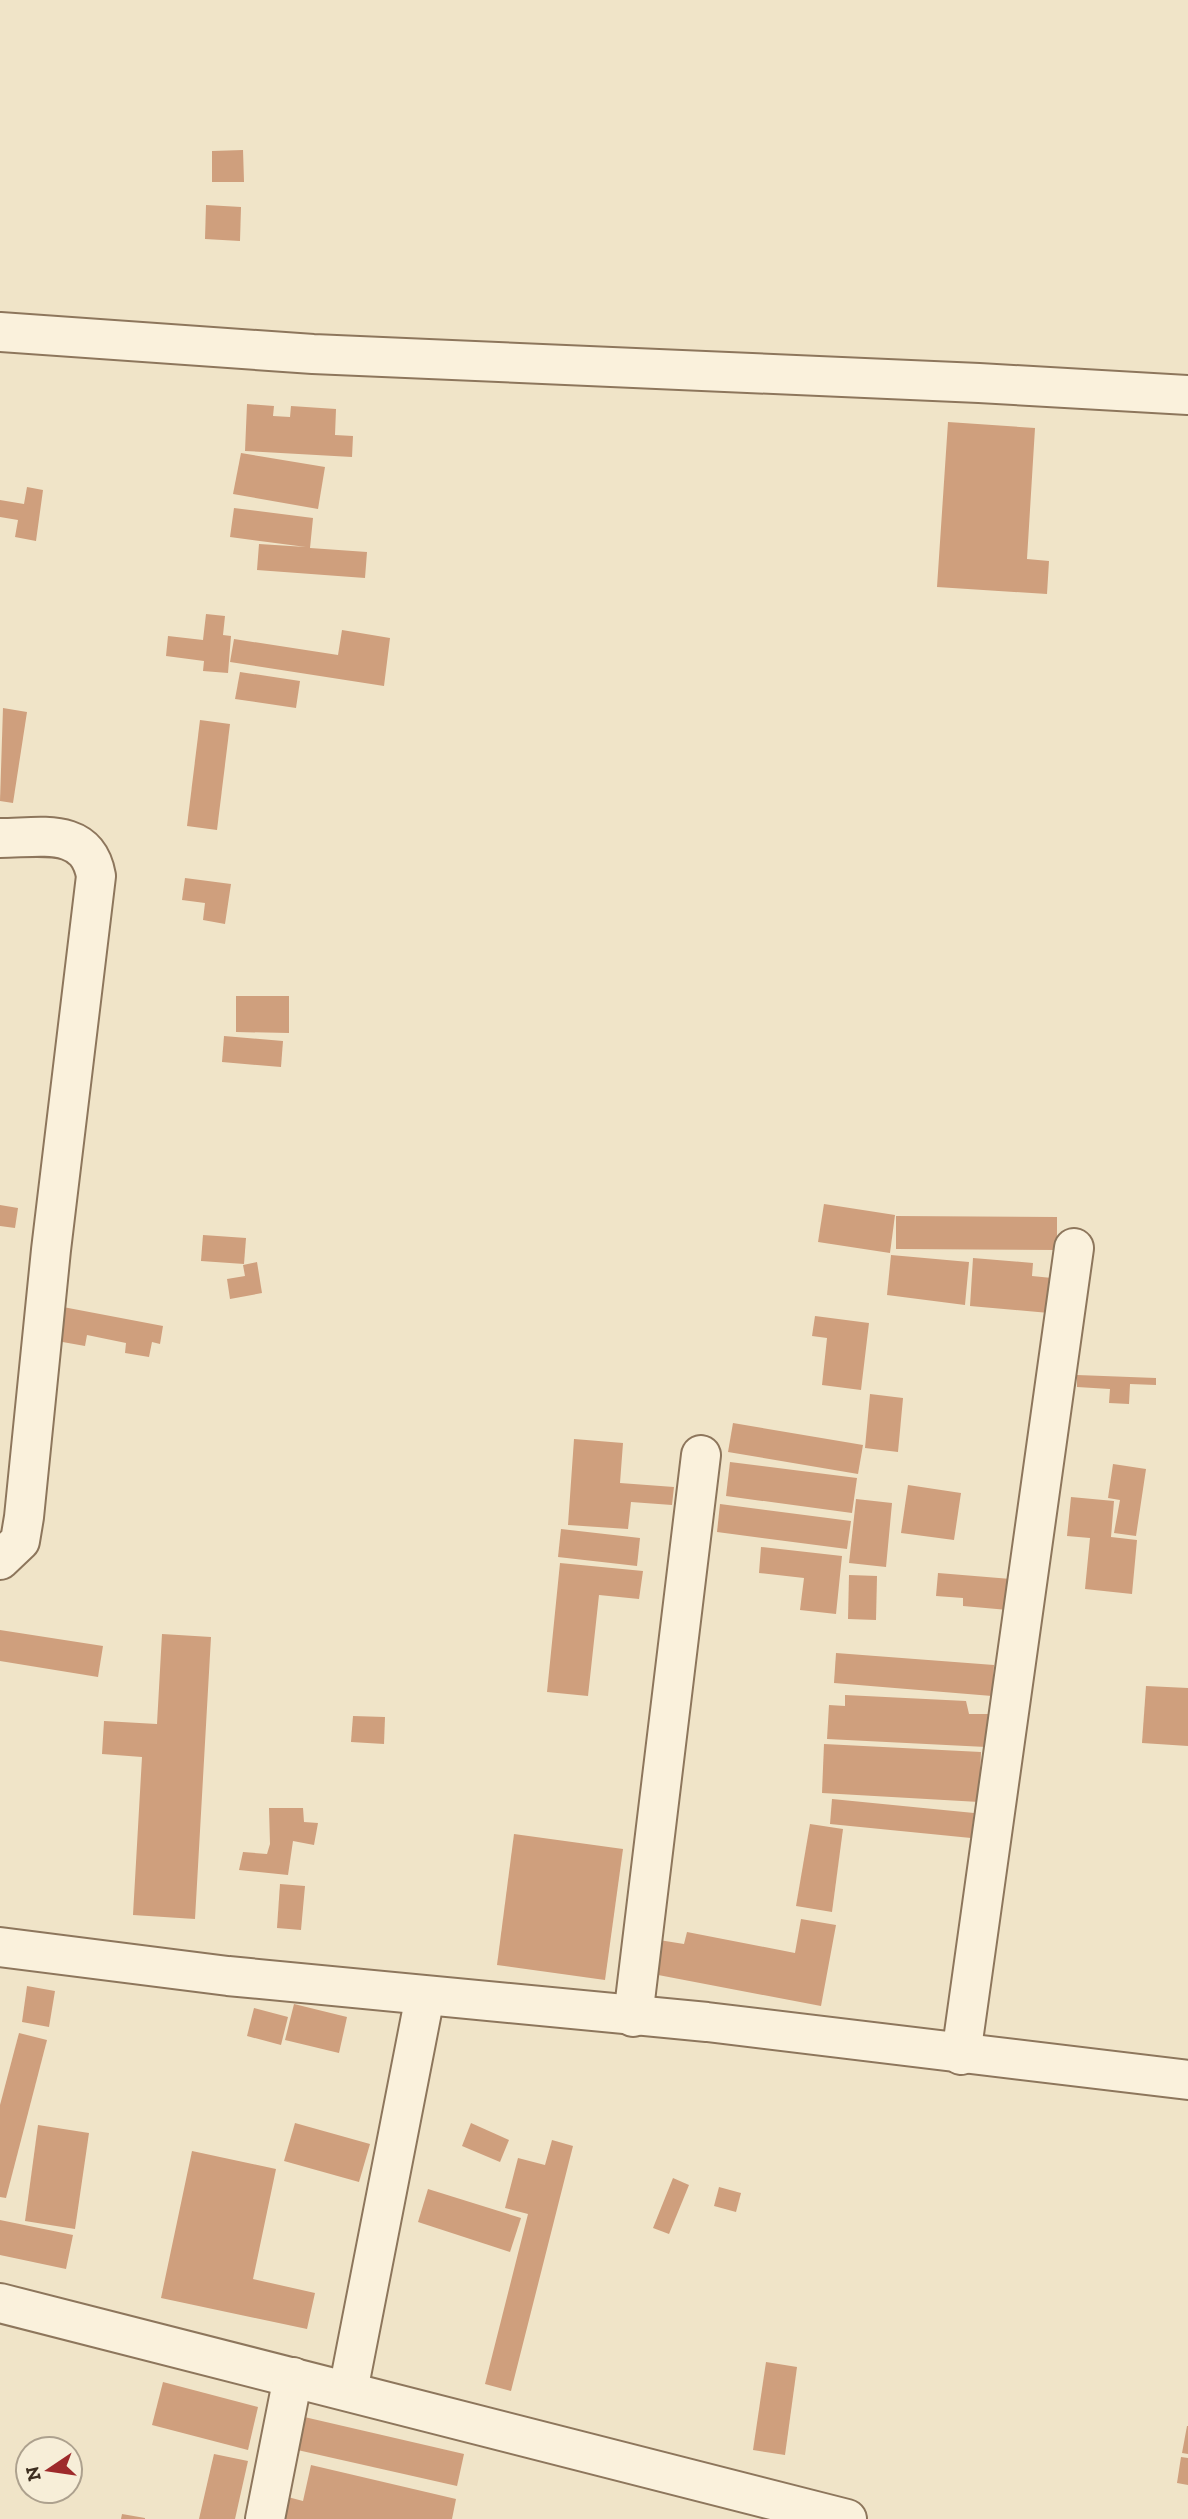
<svg xmlns="http://www.w3.org/2000/svg" width="1188" height="2519" viewBox="0 0 1188 2519" font-family="'Zilla Slab',serif">
<style>
.building{fill:#cf9f7d}
.lines{fill:none;stroke-linecap:round;stroke-linejoin:round}
.street-casing{stroke:#8d765c;stroke-width:42}
.street{stroke:#faf1dc;stroke-width:38}
</style>
<rect width="100%" height="100%" fill="#f0e4c8"/>
<g class="building">
<polygon points="243,150 244,182 212,182 212,151"/>
<polygon points="206,205 241,207 240,241 205,239"/>
<polygon points="247,404 274,406 273,416 290,417 291,406 336,409 335,435 353,436 352,457 245,451"/>
<polygon points="948,422 1035,428 1027,559 1049,561 1047,594 937,587"/>
<polygon points="241,453 325,467 318,509 233,494"/>
<polygon points="27,487 43,490 36,541 15,537 18,520 0,517 0,500 24,504"/>
<polygon points="234,508 313,518 310,548 367,552 365,578 257,570 259,544 306,547 230,537"/>
<polygon points="206,614 225,616 223,635 231,636 228,673 203,671 204,661 166,656 168,636 203,640"/>
<polygon points="342,630 390,638 384,686 230,662 234,639 338,655"/>
<polygon points="240,672 300,681 296,708 235,699"/>
<polygon points="3,708 27,712 13,803 0,801"/>
<polygon points="200,720 230,724 217,830 187,826"/>
<polygon points="185,878 231,884 225,924 203,920 205,903 182,900"/>
<polygon points="236,996 289,996 289,1033 236,1032"/>
<polygon points="224,1036 283,1041 281,1067 222,1062"/>
<polygon points="824,1204 895,1215 890,1253 818,1242"/>
<polygon points="0,1205 18,1208 15,1228 0,1226"/>
<polygon points="896,1216 1057,1217 1057,1250 896,1249"/>
<polygon points="203,1235 246,1238 244,1264 201,1261"/>
<polygon points="891,1255 969,1262 965,1305 887,1295"/>
<polygon points="973,1258 1033,1263 1032,1276 1052,1278 1049,1313 970,1306"/>
<polygon points="257,1262 262,1293 230,1299 227,1279 245,1276 243,1265"/>
<polygon points="63,1307 163,1326 160,1344 152,1342 149,1357 125,1353 126,1343 87,1335 85,1346 57,1341"/>
<polygon points="815,1316 869,1323 861,1390 822,1385 827,1338 812,1336"/>
<polygon points="1077,1375 1156,1378 1156,1385 1130,1384 1129,1404 1109,1403 1110,1389 1077,1387"/>
<polygon points="870,1394 903,1398 898,1452 865,1448"/>
<polygon points="733,1423 863,1445 858,1474 728,1452"/>
<polygon points="574,1439 623,1443 620,1483 674,1487 672,1505 631,1502 628,1529 568,1525"/>
<polygon points="730,1462 857,1478 852,1513 726,1496"/>
<polygon points="1113,1464 1146,1469 1136,1536 1114,1533 1120,1500 1108,1498"/>
<polygon points="908,1485 961,1493 954,1540 901,1533"/>
<polygon points="1071,1497 1114,1501 1111,1537 1137,1540 1132,1594 1085,1589 1090,1538 1067,1536"/>
<polygon points="856,1499 892,1503 886,1567 849,1563"/>
<polygon points="720,1504 851,1521 847,1549 717,1532"/>
<polygon points="561,1529 640,1538 637,1566 558,1557"/>
<polygon points="761,1547 842,1556 836,1614 800,1610 804,1578 759,1573"/>
<polygon points="560,1563 643,1571 639,1599 599,1595 588,1696 547,1692"/>
<polygon points="938,1573 1011,1579 1008,1610 963,1606 963,1598 936,1596"/>
<polygon points="849,1575 877,1576 876,1620 848,1619"/>
<polygon points="0,1630 103,1646 98,1677 0,1661"/>
<polygon points="162,1634 211,1637 195,1919 133,1915 142,1757 102,1754 104,1721 157,1724"/>
<polygon points="836,1653 994,1665 992,1696 834,1683"/>
<polygon points="1146,1686 1188,1688 1188,1746 1142,1743"/>
<polygon points="845,1695 966,1701 969,1714 988,1714 986,1747 827,1739 829,1705 845,1706"/>
<polygon points="353,1716 385,1717 384,1744 351,1742"/>
<polygon points="824,1744 981,1752 979,1802 822,1793"/>
<polygon points="832,1799 974,1813 971,1838 830,1824"/>
<polygon points="269,1808 303,1808 304,1822 318,1823 314,1845 293,1841 288,1875 239,1870 243,1852 267,1854 270,1844"/>
<polygon points="810,1824 843,1829 832,1912 796,1906"/>
<polygon points="514,1834 623,1849 605,1980 497,1965"/>
<polygon points="280,1884 305,1886 301,1930 277,1928"/>
<polygon points="801,1919 836,1925 821,2006 653,1974 659,1940 684,1944 687,1932 795,1953"/>
<polygon points="27,1986 55,1991 49,2027 22,2022"/>
<polygon points="294,2004 347,2017 339,2053 285,2040"/>
<polygon points="254,2008 288,2017 281,2045 247,2036"/>
<polygon points="19,2033 47,2040 6,2198 0,2197 0,2105"/>
<polygon points="295,2123 370,2144 359,2182 284,2161"/>
<polygon points="471,2123 509,2140 500,2162 462,2146"/>
<polygon points="38,2125 89,2133 75,2229 25,2221"/>
<polygon points="552,2140 573,2146 511,2391 485,2384 528,2214 505,2208 518,2158 545,2165"/>
<polygon points="192,2151 276,2169 253,2279 315,2293 307,2329 161,2298"/>
<polygon points="673,2178 689,2185 669,2234 653,2228"/>
<polygon points="719,2187 741,2193 736,2212 714,2206"/>
<polygon points="428,2189 521,2218 510,2252 418,2222"/>
<polygon points="0,2220 73,2235 66,2269 0,2255"/>
<polygon points="766,2362 797,2367 785,2455 753,2450"/>
<polygon points="163,2382 258,2407 248,2450 152,2425"/>
<polygon points="300,2416 464,2454 457,2486 293,2449"/>
<polygon points="1187,2426 1188,2426 1188,2454 1182,2453"/>
<polygon points="214,2454 248,2461 235,2519 199,2519"/>
<polygon points="1181,2457 1188,2458 1188,2485 1177,2483"/>
<polygon points="311,2465 456,2499 452,2519 279,2519 284,2496 303,2501"/>
<polygon points="122,2514 145,2518 145,2519 121,2519"/>
</g>
<g class="lines">
<defs>
<g id="street">
<polyline points="0,332 313,354 979,383 1188,395"/>
<path d="M0,838C40,838 87,826 96,876L51,1250L24,1517L20,1541L0,1560"/>
<polyline points="0,1947 228,1976 707,2022 1188,2080"/>
<polyline points="633,2017 701,1455"/>
<polyline points="961,2055 1074,1248"/>
<polyline points="0,2303 847,2519"/>
<polyline points="348,2391 425,1996"/>
<polyline points="265,2519 293,2377"/>
</g>
</defs>
<use href="#street" class="street-casing"/>
<use href="#street" class="street"/>
</g>
<g transform="translate(49 2470) rotate(257)"><circle r="33" fill="#f7eed8" stroke="#ada18e" stroke-width="2"/>
<path d="M0-5L12 26L0 18L-12 26Z" fill="#9e2a2b"/>
<text y="-10" font-size="19" font-weight="bold" text-anchor="middle" fill="#3d2e20">N</text>
</g>
</svg>
